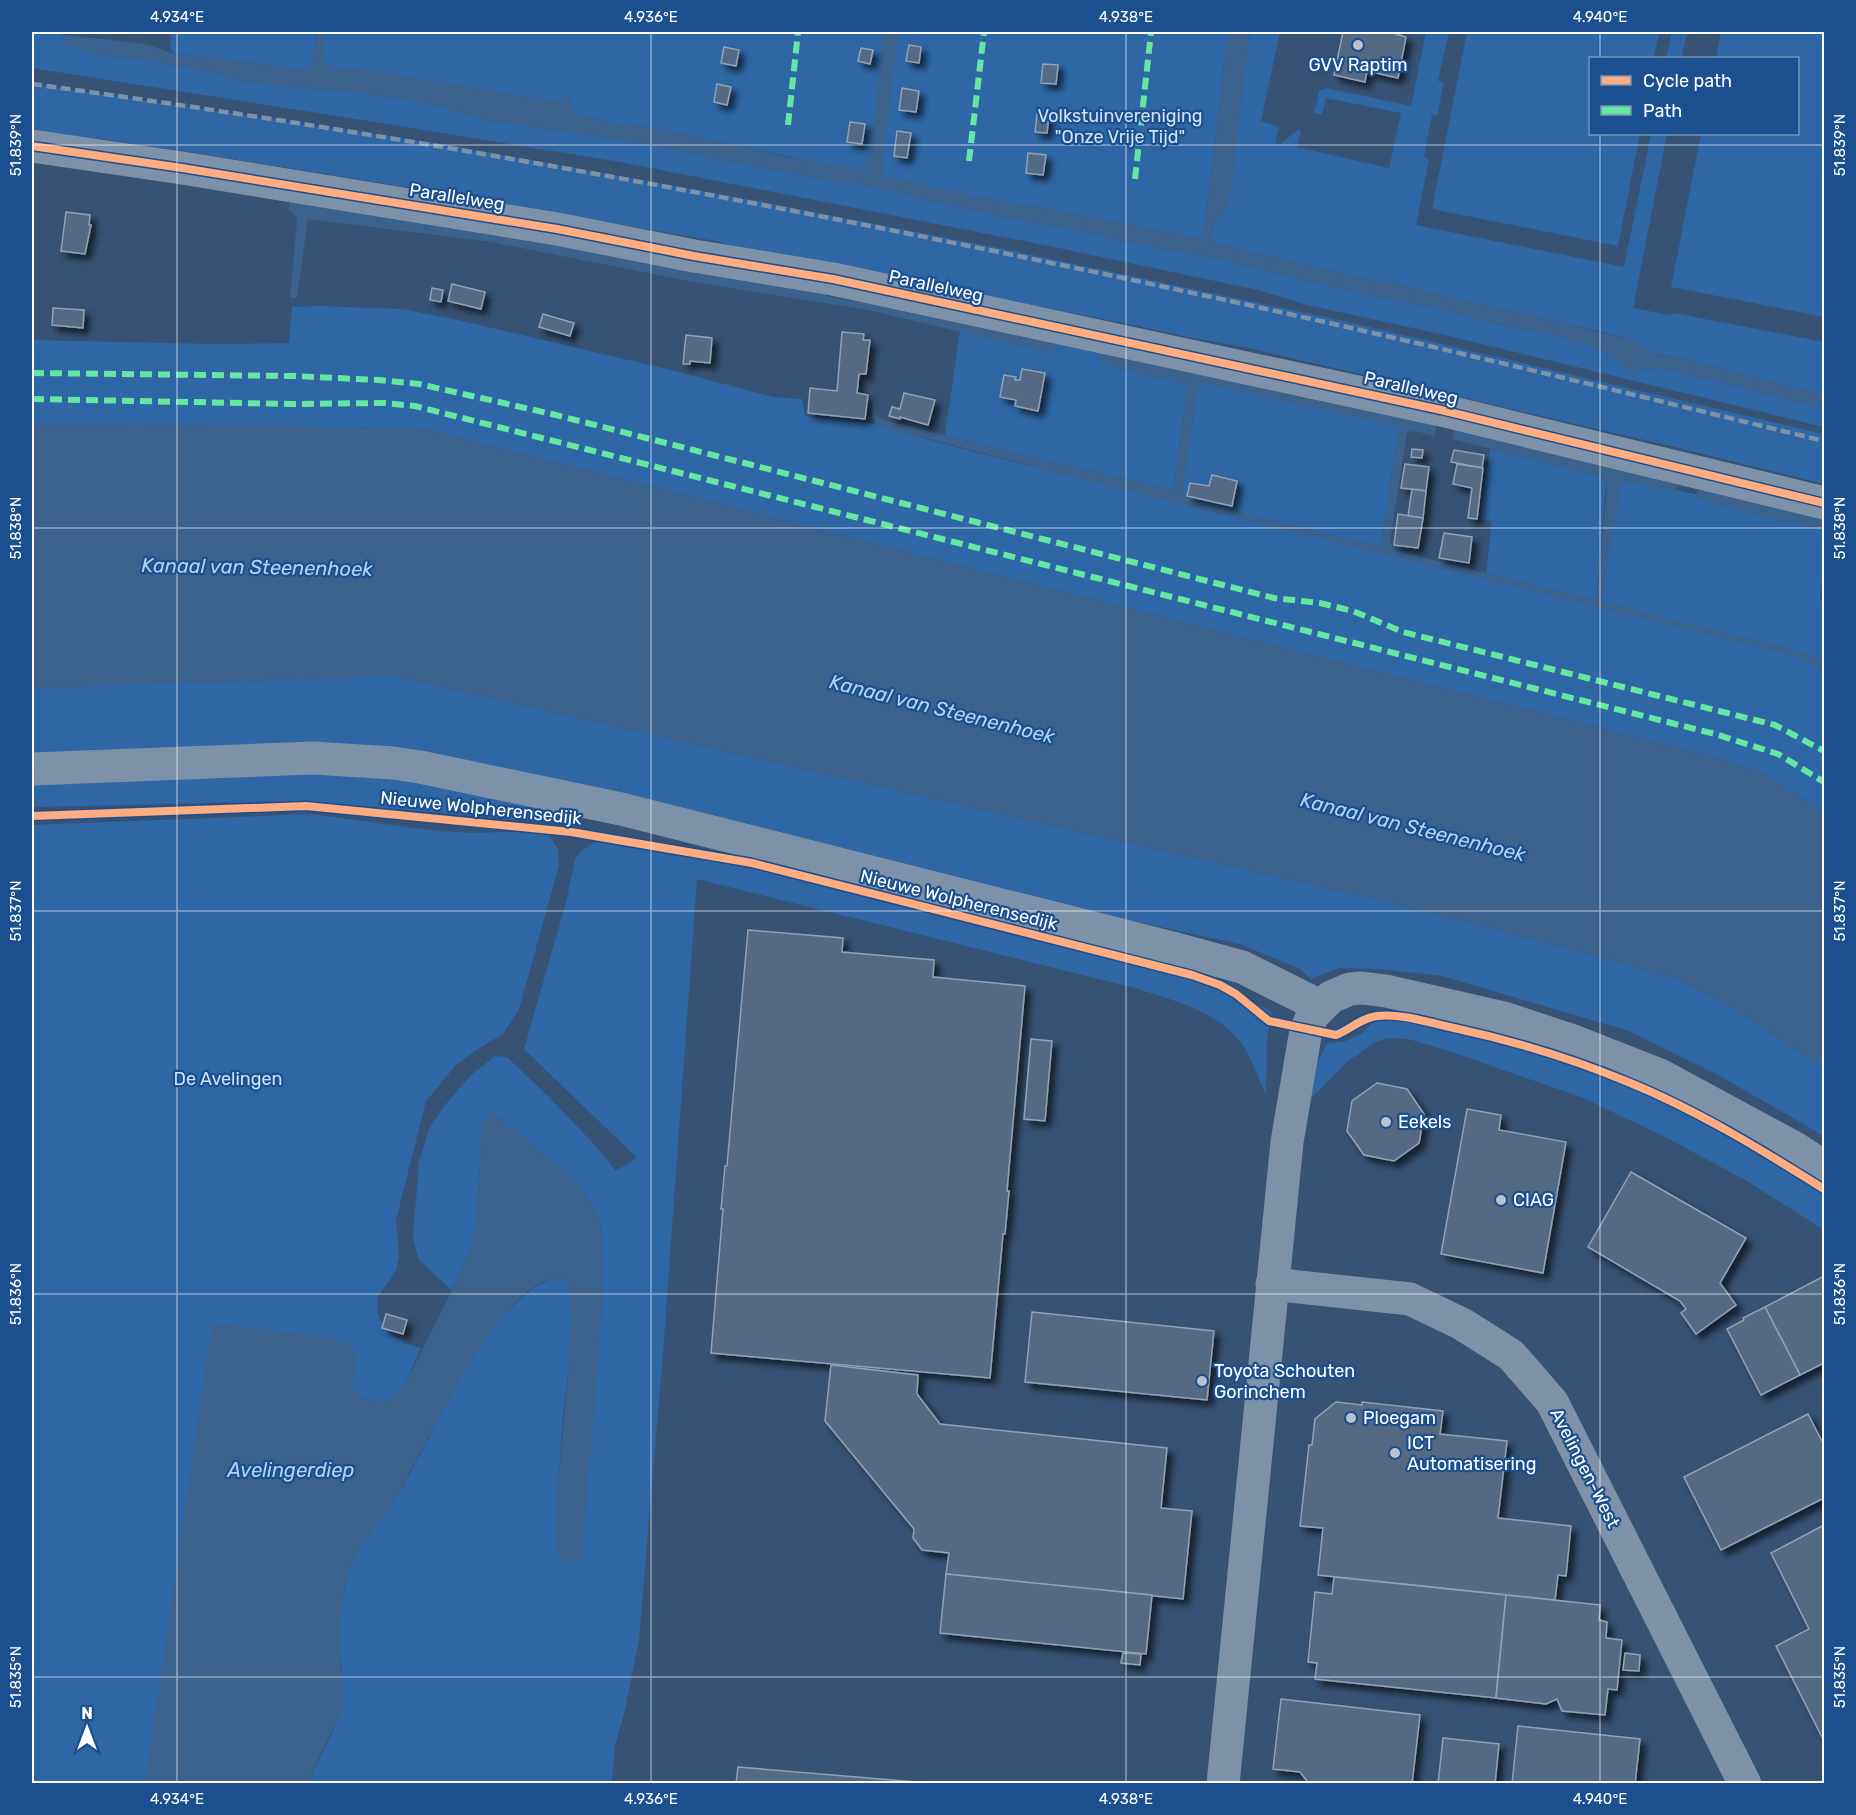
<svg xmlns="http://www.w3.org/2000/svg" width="1856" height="1815" viewBox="0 0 1856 1815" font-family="Rubik,sans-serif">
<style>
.green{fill:#2f66a5}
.water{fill:#3b618d;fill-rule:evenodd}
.building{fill:#526984;stroke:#92a2b6;stroke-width:1.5;filter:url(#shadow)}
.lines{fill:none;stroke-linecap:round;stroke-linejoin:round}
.minor{stroke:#7d92a8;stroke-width:33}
.rail{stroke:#7e92a7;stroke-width:4.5;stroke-dasharray:10 4.5;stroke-linecap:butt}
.quiet{stroke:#66e7a1;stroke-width:6;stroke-dasharray:12 6;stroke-linecap:butt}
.cycleway-casing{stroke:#1b4f8f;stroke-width:11}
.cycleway{stroke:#ffac80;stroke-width:8}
.ticks{fill:none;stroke:#fff;stroke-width:1.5;stroke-opacity:0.45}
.poi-dot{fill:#b9c2ce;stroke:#1b4f8f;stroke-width:2}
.labels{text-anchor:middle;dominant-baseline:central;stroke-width:4.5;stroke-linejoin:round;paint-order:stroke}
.poi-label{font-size:18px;fill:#fff;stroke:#1b4f8f;text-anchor:start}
.park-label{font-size:18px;fill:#cfe3fa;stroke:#1b4f8f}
.street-label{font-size:18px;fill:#fff;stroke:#1b4f8f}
.water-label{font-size:20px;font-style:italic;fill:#b5d3f5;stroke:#1b4f8f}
.neatline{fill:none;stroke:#fff;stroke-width:2}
.ticks-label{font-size:15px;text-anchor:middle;fill:#fff}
</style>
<defs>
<filter id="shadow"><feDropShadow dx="5.5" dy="5.5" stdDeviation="3" flood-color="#0009"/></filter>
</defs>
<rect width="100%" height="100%" fill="#365274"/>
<g class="green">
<path d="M32,32H59V34L65,35L63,38L94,55L124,57L179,66L211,72L223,76L251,83L346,91L422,102L444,107L480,119L598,136L672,149L700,156L794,174L836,182H850L888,191H895C962,210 1031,223 1100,234L1108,238L1217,259L1350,291L1404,302C1413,305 1421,305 1431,307C1453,312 1475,319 1498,324C1541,333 1595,338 1627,370V375L1632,376L1634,370L1660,368L1746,388L1824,409V427L1445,335L1307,305L1258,290L1049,246L620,162L406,127L32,68Z"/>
<path d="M171,32H316C314,45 318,68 302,71L243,61L174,54L170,47Z"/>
<polygon points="325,32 1228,32 1205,225 1202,239 1058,211 970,196 699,137 634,125 622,125 577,115 567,94 566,99 557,102 364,70 332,68 324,61 323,50"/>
<path d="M1250,32H1280L1261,121L1279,127L1275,143L1280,144L1298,130L1301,131L1297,147L1389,168L1401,113L1326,98L1322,115L1314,113L1319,91L1326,88L1411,106L1426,32H1449L1438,81L1444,82L1437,116L1432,115L1424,157L1429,159L1416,225L1624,267L1651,134H1667L1633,308L1670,315L1674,313L1824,342V395L1685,359C1672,357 1659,356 1647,350C1637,345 1630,339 1620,336L1406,287L1398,281L1389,284L1380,282L1217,244L1211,236L1214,222L1218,220L1228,204Z"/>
<polygon points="1467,32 1659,32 1654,58 1590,58 1590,134 1640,134 1618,246 1432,209"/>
<polygon points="1672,32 1687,32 1682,58 1666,58"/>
<polygon points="1721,32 1824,32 1824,317 1671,287 1701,134 1798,134 1798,58 1716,58"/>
<polygon points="32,84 443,144 763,202 1014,251 1344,321 1824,434 1824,484 1679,448 1249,348 1182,336 1143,327 724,244 721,242 443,193 227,158 104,139 32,132"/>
<polygon points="320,306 402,309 458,320 667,369 773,397 802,399 805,416 875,424 879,426 967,450 1792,655 1811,663 1824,672 1824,811 1765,774 1733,762 421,428 32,424 32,340 215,344 289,343 292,307"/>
<polygon points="960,331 1050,353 1056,343 1106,348 1101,364 1186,384 1187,388 1174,487 1171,489 1028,456 945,435"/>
<polygon points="1205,383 1397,426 1398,432 1381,544 1377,546 1246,514 1184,497 1183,486 1197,390 1199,386"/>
<polygon points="1490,449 1601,477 1606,483 1597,594 1595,600 1486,573 1492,522 1480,519"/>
<polygon points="1615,473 1697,495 1697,498 1823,529 1824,560 1820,599 1822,603 1824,602 1824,662 1811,655 1599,601"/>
<polygon points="393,676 1405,906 1586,953 1676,979 1736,1010 1824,1068 1824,1136 1716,1074 1629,1031 1442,976 1378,969 1339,968 1311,979 1300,969 1240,944 1123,919 489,770 32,757 32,688"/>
<polygon points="355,768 564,813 562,824 305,801 32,807 32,775"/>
<path d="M310,814L438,831L473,833L537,831L549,835L558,849L559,866L519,1009L503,1034L478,1049L457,1064L426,1101L396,1220L399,1257L396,1271L377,1298C377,1304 377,1312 379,1317C384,1333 407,1345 421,1348L404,1386L397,1394L381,1404L360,1396L353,1389L222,1783H32V825Z"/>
<path d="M620,838L926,908L1189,975L1235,992L1272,1012L1267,1038L1266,1095C1259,1080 1252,1058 1242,1044C1216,1010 1174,1001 1135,988L697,879L664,1339L639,1640L625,1710L615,1746L612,1783L461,1784C434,1779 413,1782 387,1784C360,1785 334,1784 307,1784C322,1753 343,1721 343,1686C343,1671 339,1656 339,1640C339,1617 342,1595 349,1573C359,1541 380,1523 397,1496C439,1428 465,1343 530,1291C540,1283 554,1274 567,1281C576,1309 571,1344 568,1373C561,1431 557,1490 557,1549L581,1550L603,1299L602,1231C591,1177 534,1151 498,1116L481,1145L476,1229L471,1247L462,1270L451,1290L418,1259L413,1236L419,1162L429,1129L445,1105L471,1075L495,1056L507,1057L548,1096L594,1144L616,1171L637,1158L524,1049L566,902L575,859L580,852L593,843Z"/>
<polygon points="1392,1017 1427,1020 1488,1036 1527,1050 1633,1082 1729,1131 1824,1191 1824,1230 1747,1181 1665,1137 1583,1098 1446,1050 1408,1039 1388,1038 1374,1043 1348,1061 1308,1101 1316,1065 1327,1043 1343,1042 1361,1034 1377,1019"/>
</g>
<g class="water">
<path d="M316,32H325L323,50L324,61L332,68L364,69L557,102L566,99V92L577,115L622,125H634L699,137L797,159L865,170L866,169L879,84L878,83L883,32H898L882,176L966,193L970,196L1058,211L1202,239L1205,225L1228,32H1250L1230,200L1218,220L1214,222L1211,236L1217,244L1380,282L1389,284L1399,281L1406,287L1530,315L1629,339L1643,345L1648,350L1662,356L1685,359L1824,395V409L1746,388L1660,368L1634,370L1632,377L1627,375V370C1594,337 1529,331 1484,321C1466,317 1449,311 1431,307C1421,305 1413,305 1404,302L1350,291L1217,259L1108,238L1100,234C1031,223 962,210 895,191H888L850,182H836L794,174L700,156L672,149L598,136L480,119L444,107L422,102L346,91L251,83L223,76L211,72L179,66L124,57L94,55L62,43L65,35L139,43L150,45L174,54L243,61L302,71C318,68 314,45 316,32Z"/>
<polygon points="290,201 420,222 431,225 437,223 815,290 830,297 851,301 883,303 1056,343 1056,347 1050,353 868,310 688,281 491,242 308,219 297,298 290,298 297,220 296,216 288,210"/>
<path d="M1102,351L1436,425L1435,436L1414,431L1407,433L1390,542L1393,550L1595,600L1597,594L1607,488L1601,477L1452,439L1455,428L1529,443L1677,485L1675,492L1632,483L1621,485L1602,601L1811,655L1824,662V672L1811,663L1792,655L1175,503L879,426C871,421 871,410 872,402L875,400L877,416L887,421L1028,456L1171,489L1174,487L1187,388L1186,384L1101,364L1098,359ZM1202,384H1205L1397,427L1398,432L1381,544L1377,546L1246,514L1184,497L1183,487L1197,390L1199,386Z"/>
<polygon points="32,424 421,428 1733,762 1765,774 1824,811 1824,1068 1736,1010 1676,979 1586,953 1405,906 393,676 32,688"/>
<polygon points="1700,488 1824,517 1824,530 1746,513 1699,500 1697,494"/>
<path d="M493,1114L498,1116C534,1151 591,1177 602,1231L603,1299L582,1560L579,1561L562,1560C542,1541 583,1328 567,1281C512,1254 420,1459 397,1496C380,1525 358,1541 348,1576C339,1606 338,1635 341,1666C342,1679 347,1694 344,1707L307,1783H145L212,1325L222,1324L329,1338L346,1343L357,1357L352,1387L360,1396L381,1404L397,1394L404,1386L462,1270L471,1247L477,1217L482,1121Z"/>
</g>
<g class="building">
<polygon points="1343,32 1397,32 1396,34 1406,37 1398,78 1367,71 1365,82 1334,75"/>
<polygon points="909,45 921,47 919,63 906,61"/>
<polygon points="724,47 739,50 736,66 721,63"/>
<polygon points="861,48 873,50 870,64 858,61"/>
<polygon points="1043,64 1058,65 1056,84 1041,83"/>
<polygon points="717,84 731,87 727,105 714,102"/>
<polygon points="902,88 919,91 916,112 899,110"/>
<polygon points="1037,114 1049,115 1047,133 1035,132"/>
<polygon points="850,122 865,124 862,144 847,142"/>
<polygon points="897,131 911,133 907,158 894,156"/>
<polygon points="1028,153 1046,155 1043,175 1026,173"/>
<polygon points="66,212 90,215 89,225 91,225 85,254 61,251"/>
<polygon points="452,284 485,292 481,309 448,301"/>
<polygon points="432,288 443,290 441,302 430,300"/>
<polygon points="53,308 84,310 83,328 52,325"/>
<polygon points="543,314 574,323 570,336 539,327"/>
<polygon points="842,332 864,334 863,340 870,340 866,374 859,374 857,393 868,395 865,419 808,413 810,388 837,391"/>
<polygon points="686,335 712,338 710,363 690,361 690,364 683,364"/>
<polygon points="1022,369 1045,373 1038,411 1015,406 1016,400 1000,397 1004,375 1016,377 1015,380 1020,380"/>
<polygon points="904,393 935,400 928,425 900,417 900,419 889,416 892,407 900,409"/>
<polygon points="1412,449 1423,450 1422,458 1411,457"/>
<polygon points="1454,450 1484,455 1482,468 1451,462"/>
<polygon points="1405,464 1429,467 1426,491 1401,488"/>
<polygon points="1457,464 1483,468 1477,519 1468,518 1472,488 1453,484"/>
<polygon points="1212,475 1237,481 1232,506 1187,496 1190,483 1209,486"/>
<polygon points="1412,489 1426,491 1423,518 1408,516"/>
<polygon points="1398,514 1423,518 1418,548 1394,545"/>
<polygon points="1444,533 1472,537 1469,563 1439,558"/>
<polygon points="748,930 843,938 842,952 934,960 933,977 1025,986 1007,1191 1009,1191 1005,1234 1003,1234 990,1378 711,1353 723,1209 721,1209 725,1166 727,1166"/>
<polygon points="1031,1039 1052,1041 1045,1121 1024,1119"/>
<polygon points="1377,1083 1407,1089 1424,1114 1419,1143 1394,1161 1364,1155 1347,1131 1352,1101"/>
<polygon points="1467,1109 1501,1115 1499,1130 1566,1142 1543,1273 1441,1254"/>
<polygon points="1631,1172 1746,1238 1720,1283 1736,1305 1696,1334 1681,1313 1686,1309 1680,1301 1588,1247"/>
<polygon points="1824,1276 1824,1363 1800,1375 1765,1307"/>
<polygon points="1765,1307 1800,1375 1761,1395 1727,1329 1744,1320 1743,1318"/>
<polygon points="1032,1312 1214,1331 1207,1400 1025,1382"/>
<polygon points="386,1314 407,1320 403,1334 382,1328"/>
<polygon points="831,1365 918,1375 917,1394 940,1424 1167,1448 1161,1508 1192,1511 1183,1599 946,1574 949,1553 922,1550 913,1538 914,1529 825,1421"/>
<polygon points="1336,1402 1362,1405 1362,1402 1443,1411 1440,1434 1507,1441 1498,1518 1571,1526 1566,1576 1558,1575 1555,1600 1318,1575 1323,1528 1300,1526 1309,1445 1312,1445 1315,1419"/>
<polygon points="1808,1414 1824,1445 1824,1498 1721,1550 1684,1477"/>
<polygon points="1824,1525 1824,1741 1776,1646 1809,1629 1771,1553"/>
<polygon points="946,1574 1152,1595 1146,1654 940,1633"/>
<polygon points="1334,1577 1506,1595 1496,1698 1315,1679 1317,1663 1308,1662 1315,1592 1332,1594"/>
<polygon points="1506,1595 1600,1605 1599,1620 1607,1622 1606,1638 1622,1640 1617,1690 1608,1689 1605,1715 1562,1711 1557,1699 1546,1704 1496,1698"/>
<polygon points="1123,1653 1141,1654 1140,1665 1121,1663"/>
<polygon points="1625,1653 1640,1655 1639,1671 1623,1670"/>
<polygon points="1281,1699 1420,1715 1412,1784 1307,1784 1307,1781 1300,1772 1273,1769"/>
<polygon points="1518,1726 1640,1739 1635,1784 1512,1784"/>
<polygon points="1443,1738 1499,1744 1495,1784 1438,1784"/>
<polygon points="738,1767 940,1784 736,1784"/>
</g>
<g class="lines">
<g class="minor">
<polyline points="32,146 182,168 557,229 694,256 833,279 1441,410 1824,503"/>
<polyline points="32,769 313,758 393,763 420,767 621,809 1176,949 1242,967 1320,1006"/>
<polyline points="1272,1284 1410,1299 1462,1324 1511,1355 1552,1402 1745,1784"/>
<polyline points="1223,1784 1287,1142 1306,1030 1313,1015 1331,997 1350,989 1362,988 1386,991 1504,1018 1576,1042 1660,1075 1795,1148 1824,1167"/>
</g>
<path class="rail" d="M32,84C429,138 824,213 1216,298C1420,342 1622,392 1824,441"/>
<g class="quiet">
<polyline points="788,125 798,32"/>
<polyline points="969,161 984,32"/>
<polyline points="1135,179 1151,32"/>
<polyline points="32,373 294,376 379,380 419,384 552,414 1274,598 1320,603 1353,611 1403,632 1775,725 1824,751"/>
<polyline points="32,399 292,404 384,403 415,406 1715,734 1778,754 1824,782"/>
</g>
<defs>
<g id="cycleway">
<polyline points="32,146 182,168 557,229 694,256 833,279 1441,410 1824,503"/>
<path d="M32,816L306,806L571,832L752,863L1192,975L1220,985L1236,994L1269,1021L1336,1035C1351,1029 1361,1018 1377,1016C1402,1013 1430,1023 1454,1028C1514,1041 1571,1058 1628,1082C1697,1110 1762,1150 1824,1189"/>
</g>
</defs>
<use href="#cycleway" class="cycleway-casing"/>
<use href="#cycleway" class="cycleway"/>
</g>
<path class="ticks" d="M177,32V1784M651,32V1784M1126,32V1784M1600,32V58M1600,134V1784M32,145H1824M32,528H1824M32,911H1824M32,1294H1824M32,1677H1824"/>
<g class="poi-dot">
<circle cx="1358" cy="45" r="6"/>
<circle cx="1386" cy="1122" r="6"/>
<circle cx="1501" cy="1200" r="6"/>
<circle cx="1202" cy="1381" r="6"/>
<circle cx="1351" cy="1418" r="6"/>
<circle cx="1395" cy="1453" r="6"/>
</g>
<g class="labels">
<g class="poi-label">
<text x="1358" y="65" text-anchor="middle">GVV Raptim</text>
<text x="1398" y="1122">Eekels</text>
<text x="1513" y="1200">CIAG</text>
<text x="1214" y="1371">Toyota Schouten<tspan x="1214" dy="21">Gorinchem</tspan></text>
<text x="1363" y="1418">Ploegam</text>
<text x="1407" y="1443">ICT<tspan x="1407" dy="21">Automatisering</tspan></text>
</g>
<g class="park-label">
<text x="1120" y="116">Volkstuinvereniging<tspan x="1120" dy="21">"Onze Vrije Tijd"</tspan></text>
<text x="228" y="1079">De Avelingen</text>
</g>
<g class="street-label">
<text transform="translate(457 197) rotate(9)">Parallelweg</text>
<text transform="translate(936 286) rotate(12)">Parallelweg</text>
<text transform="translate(1411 388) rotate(13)">Parallelweg</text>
<text transform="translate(481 808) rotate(6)">Nieuwe Wolpherensedijk</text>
<text transform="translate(959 900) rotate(14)">Nieuwe Wolpherensedijk</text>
<text transform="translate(1585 1468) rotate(63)">Avelingen-West</text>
</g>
<g class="water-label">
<text transform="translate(257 567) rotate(1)">Kanaal van Steenenhoek</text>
<text transform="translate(942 709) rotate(14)">Kanaal van Steenenhoek</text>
<text transform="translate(1413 827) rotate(14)">Kanaal van Steenenhoek</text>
<text x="291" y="1470">Avelingerdiep</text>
</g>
</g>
<rect width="1856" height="1815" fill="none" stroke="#1b4f8f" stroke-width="66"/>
<rect x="1589" y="57" width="210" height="78" fill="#1b4f8f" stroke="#7695bc" stroke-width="1.5"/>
<rect x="1601" y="76" width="30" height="9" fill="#ffac80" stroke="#7695bc" stroke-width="1.5"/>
<text x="1643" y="87" font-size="18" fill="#ffffff">Cycle path</text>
<rect x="1601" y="106" width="30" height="9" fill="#66e7a1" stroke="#7695bc" stroke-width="1.5"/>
<text x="1643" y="117" font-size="18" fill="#ffffff">Path</text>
<g transform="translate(87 1728)" stroke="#1b4f8f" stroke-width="4.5" paint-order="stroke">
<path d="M0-4.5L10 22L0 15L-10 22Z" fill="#ffffff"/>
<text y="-9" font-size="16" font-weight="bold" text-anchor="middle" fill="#ffffff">N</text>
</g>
<rect x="33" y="33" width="1790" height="1749" class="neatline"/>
<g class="ticks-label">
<text x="177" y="22">4.934°E</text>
<text x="651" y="22">4.936°E</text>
<text x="1126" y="22">4.938°E</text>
<text x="1600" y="22">4.940°E</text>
<text transform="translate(16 145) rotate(-90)" y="5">51.839°N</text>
<text transform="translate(1840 145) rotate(-90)" y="5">51.839°N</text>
<text transform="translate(16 528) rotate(-90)" y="5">51.838°N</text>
<text transform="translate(1840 528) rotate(-90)" y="5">51.838°N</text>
<text transform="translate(16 911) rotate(-90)" y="5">51.837°N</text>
<text transform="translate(1840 911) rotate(-90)" y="5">51.837°N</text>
<text transform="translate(16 1294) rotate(-90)" y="5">51.836°N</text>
<text transform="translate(1840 1294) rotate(-90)" y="5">51.836°N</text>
<text transform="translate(16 1677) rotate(-90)" y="5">51.835°N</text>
<text transform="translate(1840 1677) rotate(-90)" y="5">51.835°N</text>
<text x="177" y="1804">4.934°E</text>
<text x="651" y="1804">4.936°E</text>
<text x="1126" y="1804">4.938°E</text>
<text x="1600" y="1804">4.940°E</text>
</g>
</svg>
